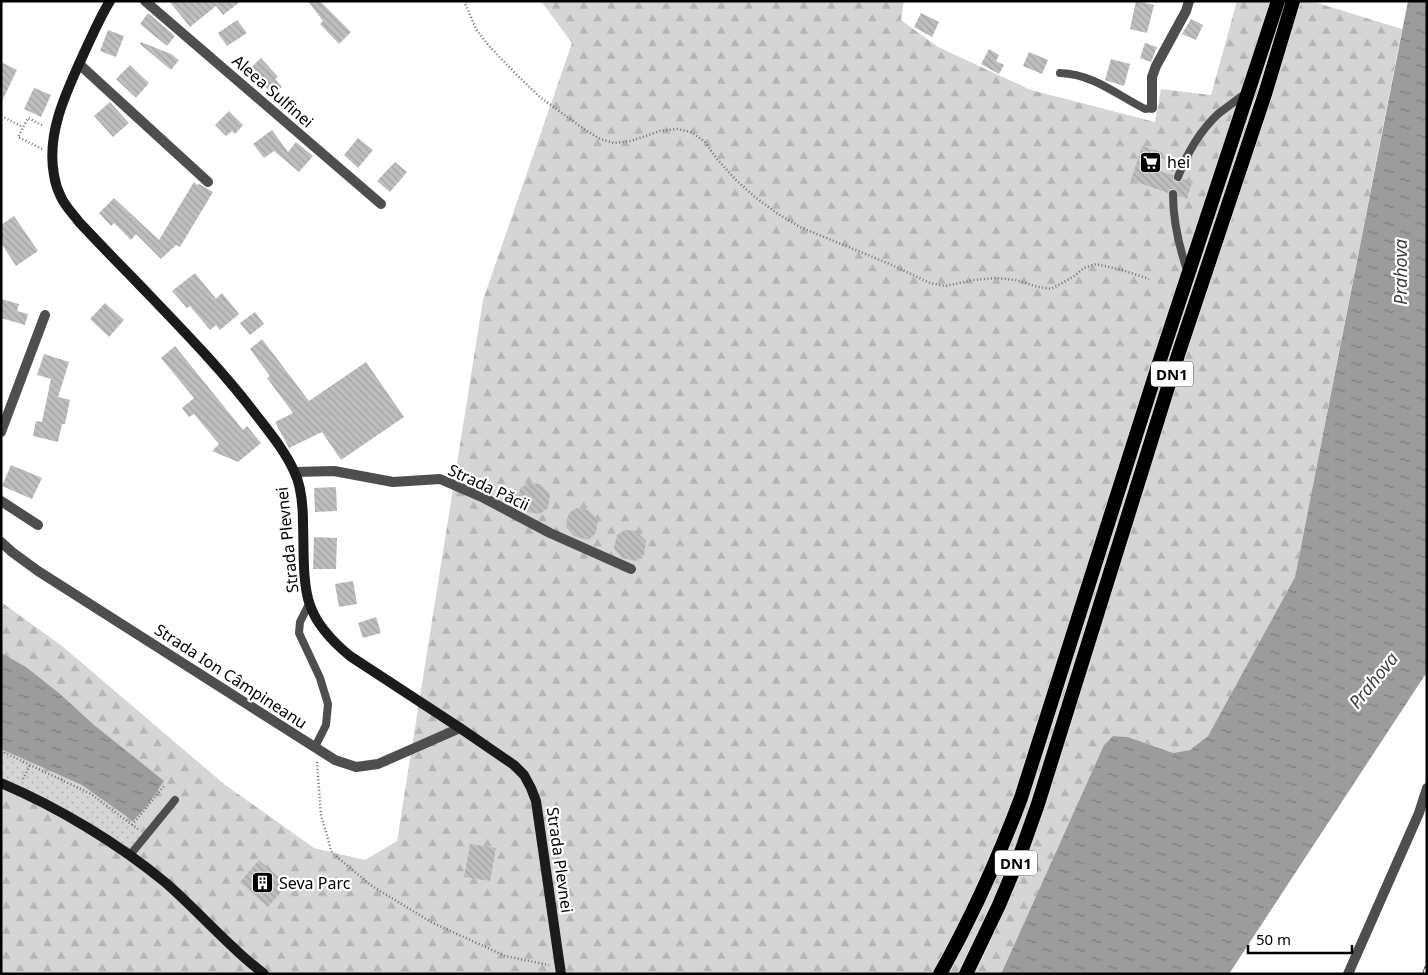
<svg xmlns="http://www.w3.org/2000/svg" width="1428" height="975" viewBox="0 0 1428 975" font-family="'Noto Sans',sans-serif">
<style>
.forest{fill:url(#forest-firs)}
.park{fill:url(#park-dots)}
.water{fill:url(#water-ripples)}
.building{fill:url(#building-back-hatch)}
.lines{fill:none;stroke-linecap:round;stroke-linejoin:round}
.trunk-casing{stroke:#dbdbdb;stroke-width:16}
.path{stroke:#707070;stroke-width:2.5;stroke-dasharray:1 2.5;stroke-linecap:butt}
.service{stroke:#4e4e4e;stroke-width:8}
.minor{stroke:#4e4e4e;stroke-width:10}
.secondary{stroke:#1b1b1b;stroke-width:10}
.trunk{stroke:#000;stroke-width:14}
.rail-casing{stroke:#000;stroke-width:5.5}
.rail{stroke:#fff;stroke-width:4;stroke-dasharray:11;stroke-linecap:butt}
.labels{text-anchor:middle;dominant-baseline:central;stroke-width:4.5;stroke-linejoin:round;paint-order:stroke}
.shield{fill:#fff;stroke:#4c4c4c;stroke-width:1}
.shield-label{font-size:15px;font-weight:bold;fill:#000}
.street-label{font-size:16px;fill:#000;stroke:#fff}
.poi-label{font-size:16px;fill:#000;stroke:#fff;text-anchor:start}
.water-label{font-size:18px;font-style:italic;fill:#3d3d3d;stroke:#fff}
</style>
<defs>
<pattern id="forest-firs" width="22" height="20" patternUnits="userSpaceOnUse" patternTransform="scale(1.25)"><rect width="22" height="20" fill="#d5d5d5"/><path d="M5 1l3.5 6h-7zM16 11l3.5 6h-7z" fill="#b5b5b5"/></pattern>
<pattern id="park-dots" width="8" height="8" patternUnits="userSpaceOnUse" patternTransform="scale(1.25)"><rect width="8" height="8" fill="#d5d5d5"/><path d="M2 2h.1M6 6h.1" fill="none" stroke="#b5b5b5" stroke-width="1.8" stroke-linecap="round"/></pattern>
<pattern id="water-ripples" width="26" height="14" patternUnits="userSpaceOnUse" patternTransform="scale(1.25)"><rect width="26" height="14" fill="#9c9c9c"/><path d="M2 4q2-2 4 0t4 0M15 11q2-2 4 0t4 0" fill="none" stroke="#7d7d7d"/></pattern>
<pattern id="building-back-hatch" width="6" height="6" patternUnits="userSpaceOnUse" patternTransform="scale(1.25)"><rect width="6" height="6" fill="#bebebe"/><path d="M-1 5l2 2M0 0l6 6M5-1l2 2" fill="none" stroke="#a2a2a2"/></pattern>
</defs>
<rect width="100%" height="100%" fill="#fff"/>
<polygon class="forest" points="541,1 904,1 901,20 938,47 1031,90 1155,122 1161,89 1211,95 1237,1 1311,1 1402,29 1295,577 1208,736 1190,750 1173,753 1128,737 1113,736 1104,745 1001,974 1,974 1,602 62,646 224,784 314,848 365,860 397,841 483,300 572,43"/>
<polygon class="park" points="1,751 91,794 146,836 130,855 1,783"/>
<g class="water">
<polygon points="1408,1 1427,1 1427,672 1229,974 1001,974 1104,745 1113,736 1128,737 1173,753 1190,750 1208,736 1295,577"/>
<polygon points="1,653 26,667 60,694 94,725 164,781 149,803 133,821 82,785 1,749"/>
</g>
<g class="building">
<polygon points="169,1 241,1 223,15 216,6 190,27"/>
<polygon points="308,1 320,1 351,32 339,44 320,24 323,21"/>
<polygon points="1136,1 1154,5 1147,33 1130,29"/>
<polygon points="148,13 175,36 167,46 140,24"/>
<polygon points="921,13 939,22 932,37 914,27"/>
<polygon points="1191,19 1203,25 1196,40 1182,34"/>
<polygon points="237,20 247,33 227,46 218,33"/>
<polygon points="108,30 124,36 116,57 100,51"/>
<polygon points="141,42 171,54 179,60 171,70 140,44"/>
<polygon points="1145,43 1157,47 1151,62 1140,58"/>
<polygon points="989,49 999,55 996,61 1004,65 999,74 981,64"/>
<polygon points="1029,52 1048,60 1042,74 1023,66"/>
<polygon points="261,58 278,77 275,79 282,87 274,94 268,88 267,89 258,80 256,82 246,72"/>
<polygon points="1111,59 1130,64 1124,86 1105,80"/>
<polygon points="1,62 17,70 1,103"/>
<polygon points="130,65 149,83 136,98 116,79"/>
<polygon points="34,88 51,95 41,117 24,109"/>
<polygon points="110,102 129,123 113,137 94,116"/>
<polygon points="229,111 243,125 235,134 232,131 226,136 215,125"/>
<polygon points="272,130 288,152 296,142 313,156 299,172 274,151 264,158 253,144"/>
<polygon points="358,138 373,150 358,168 344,155"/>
<polygon points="1142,146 1161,152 1158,160 1162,161 1159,171 1173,175 1173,180 1176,182 1181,182 1183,179 1192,182 1187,199 1179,196 1178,192 1175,189 1170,189 1168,193 1131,180"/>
<polygon points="395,162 407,172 390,192 377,181"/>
<polygon points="194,182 197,185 199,184 213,192 180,247 176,245 161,259 136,234 131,240 114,223 111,226 99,213 114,198 159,240"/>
<polygon points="14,216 38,251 16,266 1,243 1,225"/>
<polygon points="195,273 216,299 222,293 239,314 220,330 216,325 210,330 190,306 187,308 172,291"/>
<polygon points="1,299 19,304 17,311 28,314 25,325 1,318"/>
<polygon points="105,303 124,320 109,337 90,319"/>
<polygon points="255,312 264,324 250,335 240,323"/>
<polygon points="262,339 309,401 366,362 404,417 341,460 322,432 289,448 275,422 293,413 267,378 270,376 250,349"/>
<polygon points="175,346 243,430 247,426 261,443 238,462 212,451 219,444 194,414 189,417 182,408 194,398 161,358"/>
<polygon points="44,354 69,362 58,397 70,400 65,424 62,424 58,442 33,436 36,421 42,422 51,379 37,375"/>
<polygon points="11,465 42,478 32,499 2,486"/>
<polygon points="529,483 540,484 550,494 548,508 540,514 527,512 518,501 520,488"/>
<polygon points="336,487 337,511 315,512 314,488"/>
<polygon points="577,508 588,510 598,520 596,533 588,540 574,536 566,527 569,513"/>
<polygon points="625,530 636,531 646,541 644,555 636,561 622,558 614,548 617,535"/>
<polygon points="314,537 337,538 336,569 313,569"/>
<polygon points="353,581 357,604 339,607 335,584"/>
<polygon points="376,617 381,633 363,638 358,623"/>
<polygon points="470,844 496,848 490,881 464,877"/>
<polygon points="259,860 287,885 268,907 240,882"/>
</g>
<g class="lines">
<defs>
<g id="trunk">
<path d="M940,974C972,917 998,859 1021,798L1157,369L1278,1"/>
<polyline points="966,974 999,905 1020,855 1038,804 1178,355 1265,94 1293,1"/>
</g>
</defs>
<use href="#trunk" class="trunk-casing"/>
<g class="path">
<polyline points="464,1 476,29 488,45 518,76 540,97 581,127 600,139 614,143 631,141 660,131 677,129 691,132 705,142 717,159 736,180 755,197 778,214 800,227 892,265 930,283 945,286 974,280 995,278 1016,280 1038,287 1051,289 1073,277 1084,268 1096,264 1122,270 1149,279"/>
<polyline points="1,119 5,118 23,127"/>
<polyline points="42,149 18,137 28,118 43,126"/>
<polyline points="1,751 91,794 139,830"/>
<polyline points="317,762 321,815 332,853 372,886 431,922 505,956 549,965"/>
<polyline points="23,779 30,765"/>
<polyline points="132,825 164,786"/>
</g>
<g class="service">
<path d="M1060,73C1093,74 1117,95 1145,109L1152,108"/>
<path d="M1178,177C1187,153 1199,132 1218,114C1227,107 1237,100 1246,93"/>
<path d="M1173,194C1173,221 1179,247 1188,273"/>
<polyline points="309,604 300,622 299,633 320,678 328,704 326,725 315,747"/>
<polyline points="130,855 175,800"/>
</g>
<g class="minor">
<polyline points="145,1 381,204"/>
<polyline points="79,64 208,182"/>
<polyline points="1152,108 1152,77 1156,66 1186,11 1189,1"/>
<polyline points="1,432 45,315"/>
<polyline points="295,472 334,471 393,482 440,479 484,498 550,533 631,569"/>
<polyline points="1,501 38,525"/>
<polyline points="1,542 12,552 38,571 335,760 356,767 378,764 460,728"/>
<polyline points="1348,974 1419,813 1427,788"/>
</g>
<g class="secondary">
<path d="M110,1C100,17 92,36 84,53C67,91 46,132 54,175C55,182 58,191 61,197C65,206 73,214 79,222C96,240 113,258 130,275C174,321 219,366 257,416C270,433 285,451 294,471C302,487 303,506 303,524C304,546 302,584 310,605C317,626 333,642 350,656L460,728L514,765L524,775L531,788L536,801L561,974"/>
<path d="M1,783C58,807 119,844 166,883C190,904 212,928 235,949C244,958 254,966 264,974"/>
</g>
<use href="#trunk" class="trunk"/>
<defs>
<polyline id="rail" points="1425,974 1427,968"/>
</defs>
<use href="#rail" class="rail-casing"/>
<use href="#rail" class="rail"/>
</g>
<defs>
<symbol id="supermarket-square" viewBox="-11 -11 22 22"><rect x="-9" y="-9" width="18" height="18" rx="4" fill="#000" stroke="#fff"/><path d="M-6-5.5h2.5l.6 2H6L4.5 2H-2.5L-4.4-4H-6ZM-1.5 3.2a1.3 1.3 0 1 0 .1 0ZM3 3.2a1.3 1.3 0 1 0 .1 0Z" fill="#fff"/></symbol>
<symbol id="building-square" viewBox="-11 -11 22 22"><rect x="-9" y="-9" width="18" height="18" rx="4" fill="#000" stroke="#fff"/><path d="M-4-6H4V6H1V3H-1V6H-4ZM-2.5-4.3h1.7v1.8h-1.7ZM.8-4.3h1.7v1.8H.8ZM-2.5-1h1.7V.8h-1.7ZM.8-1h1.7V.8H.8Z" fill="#fff"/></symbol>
</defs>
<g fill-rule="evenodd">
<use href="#supermarket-square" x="1138" y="150" width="25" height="25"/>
<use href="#building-square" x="250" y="870" width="25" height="25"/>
</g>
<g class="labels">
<g class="shield">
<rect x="1151" y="361.5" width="42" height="25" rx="4"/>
<rect x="995" y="850.5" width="42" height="25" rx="4"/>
</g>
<g class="shield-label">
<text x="1172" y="374">DN1</text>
<text x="1016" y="863">DN1</text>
</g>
<g class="street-label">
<text transform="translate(273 91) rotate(41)">Aleea Sulfinei</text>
<text transform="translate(489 487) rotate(25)">Strada Păcii</text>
<text transform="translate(287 540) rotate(-96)">Strada Plevnei</text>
<text transform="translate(231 676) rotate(33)">Strada Ion Câmpineanu</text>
<text transform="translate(560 860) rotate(82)">Strada Plevnei</text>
</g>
<g class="poi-label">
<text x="1167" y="162">hei</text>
<text x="279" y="883">Seva Parc</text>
</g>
<g class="water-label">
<text transform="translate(1400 272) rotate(-90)">Prahova</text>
<text transform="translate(1373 680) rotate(-51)">Prahova</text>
</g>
</g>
<rect width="1428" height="975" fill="none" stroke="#000000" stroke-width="5"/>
<path d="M1248 945v8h104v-8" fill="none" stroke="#000000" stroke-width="2.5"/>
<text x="1256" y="945" font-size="15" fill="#000000" stroke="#ffffff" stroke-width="4" paint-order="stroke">50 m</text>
</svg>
